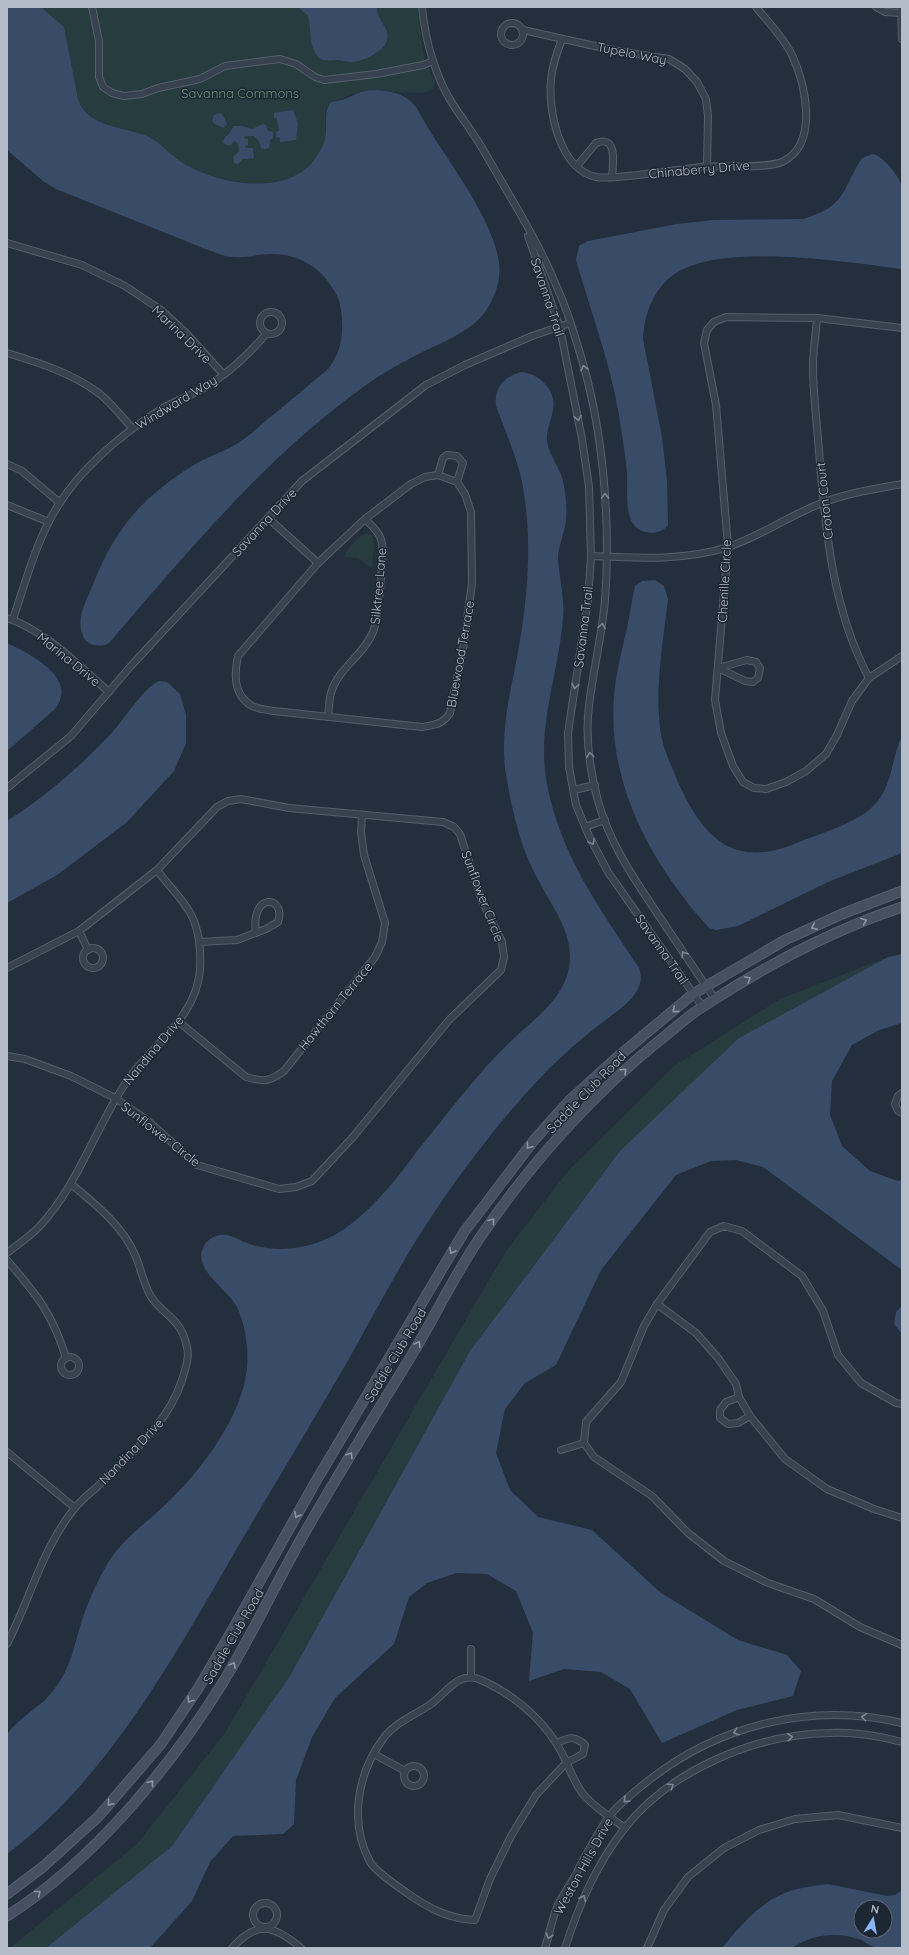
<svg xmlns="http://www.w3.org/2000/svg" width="909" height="1955" viewBox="0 0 909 1955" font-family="Quicksand,sans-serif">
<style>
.green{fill:#263c3f}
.water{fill:#394c67;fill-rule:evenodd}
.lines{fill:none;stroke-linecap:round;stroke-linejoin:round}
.street-casing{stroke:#565f6c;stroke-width:8}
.secondary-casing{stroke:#565f6c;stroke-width:11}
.street{stroke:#38414e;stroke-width:6}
.secondary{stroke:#465061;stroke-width:9}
.oneway{stroke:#7c8592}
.oneway2{stroke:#8e96a5}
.labels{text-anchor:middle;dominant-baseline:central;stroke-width:3;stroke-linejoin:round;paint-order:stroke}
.street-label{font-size:13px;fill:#b4bcc9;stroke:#1d2633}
.park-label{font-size:13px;fill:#6b9a76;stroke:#1d2633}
</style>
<rect width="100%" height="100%" fill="#242f3e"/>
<g class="green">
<path d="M41,7H417L424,57L435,83L432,90L424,93L363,91L334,101C320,108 328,127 325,140C319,156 307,171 292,177C263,190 212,180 186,165C172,157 162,143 147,136C125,127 86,126 78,99L64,27Z"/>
<path d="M367,533L372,536L374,547L372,568L358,558L344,557C349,546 356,538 367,533Z"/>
<polygon points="888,957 739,1038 172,1846 46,1948 10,1948 137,1844 225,1733 506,1251 568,1171 674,1066 780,999"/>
</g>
<g class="water">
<path d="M7,7H41L64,27L78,99C86,127 125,127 147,136C162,143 172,157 186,165C219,183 271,193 303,171C313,164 322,150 325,139C328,126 323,115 330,103C334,101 338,101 342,100C349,98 355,94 361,92C374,88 399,91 409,100C416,105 420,114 424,121C445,158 505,233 499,276C498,290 490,307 481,317C463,336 435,345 413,357C397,365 381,374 366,385C266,456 188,552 108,644C99,647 87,646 83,636C76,619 85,603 92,587C114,530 140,499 192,466C206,457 224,452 238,443C251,435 261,424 273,415C292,399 311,384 329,368C342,350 344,332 341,310C340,298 334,290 327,280C315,264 292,253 271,254C259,254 247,258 234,257C225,257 217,253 208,250L56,189L43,181L7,150Z"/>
<path d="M298,7H377C376,21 391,27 387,41C383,52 362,62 351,62C346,62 341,60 336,60C330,60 323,62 318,57C308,45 312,29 308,16Z"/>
<polygon points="293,110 298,123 296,140 280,142 280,137 276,138 276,132 279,131 277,118 274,118 274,113"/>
<polygon points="220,113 223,115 227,124 224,128 214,124 212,120 214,115"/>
<polygon points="263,124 266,125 268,131 273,132 273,138 270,140 269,148 265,149 261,148 259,141 254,136 245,136 244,138 248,139 248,145 245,146 245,148 253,148 254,158 243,159 238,164 234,163 233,157 239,151 238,143 234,141 231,145 226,145 223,142 225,137 228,135 234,126 242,126 252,129"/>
<path d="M873,154C883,156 901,178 902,188C905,212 902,244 902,269C847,262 720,241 673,275C653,290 644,315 643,339L662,437L667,481L668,525C659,537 637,535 631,520C625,506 628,487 627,472C625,453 622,434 619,415C610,362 591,312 576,260L579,246L588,241L677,224L713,220L803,219C847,206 841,191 862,158Z"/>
<path d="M521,372C539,373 557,391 553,409C552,420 546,429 547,441C549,457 562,469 564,486C566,497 567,510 566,521C564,534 558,547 558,559C559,579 565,597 563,617C559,673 536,727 547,784C560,854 600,909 639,968C649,994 615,1012 599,1025C588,1033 578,1042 568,1051C546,1070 527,1092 508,1114C471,1158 438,1204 409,1252C387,1289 367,1327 346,1364C310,1426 272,1488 236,1550C175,1655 107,1780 7,1854V1734C18,1720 31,1712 44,1701C52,1693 59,1683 64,1674C72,1659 75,1643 80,1627C87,1603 98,1579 111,1558C125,1538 147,1522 165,1505C198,1474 235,1426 245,1381C250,1358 247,1328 237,1307C227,1288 191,1269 204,1246C209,1238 217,1234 225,1235C234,1236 241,1241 249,1244C284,1255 322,1247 351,1224C378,1203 398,1177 418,1150C448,1113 476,1075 510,1042C531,1022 561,1001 568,972C576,939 557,914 542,887C535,875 529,862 524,849C515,823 509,795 505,768C500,723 514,679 521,635C529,584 532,528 521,477C515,453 505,430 496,406C494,387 504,377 521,372Z"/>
<path d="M655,580L664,586L668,599C663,642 655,685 660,728C662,747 671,765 678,782C704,840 735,870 799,842C824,832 865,821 880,798C893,779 892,756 902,736V853L828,882L738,926L716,930L709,928C652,865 607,784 614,696C616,673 622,650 627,628C630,614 632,600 635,586L642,581Z"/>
<path d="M7,643C30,654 79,678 55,709L7,751Z"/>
<path d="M159,681L167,682L180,694L186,715V743L174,771L127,822L57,875L7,903V821C45,797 77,769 108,737C123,722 142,689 159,681Z"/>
<polygon points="902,954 902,1023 879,1030 852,1045 832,1081 830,1115 842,1146 870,1171 898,1181 902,1180 902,1270 763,1167 736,1160 711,1161 676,1175 601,1270 556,1365 525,1383 505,1409 496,1453 510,1490 538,1517 592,1530 661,1593 738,1640 787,1655 801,1671 793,1696 737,1710 662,1743 630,1689 601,1672 564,1669 529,1681 533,1633 516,1591 487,1574 456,1573 427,1583 409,1597 394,1644 335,1698 312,1737 296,1780 294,1824 283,1834 233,1836 210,1862 192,1901 150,1948 46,1948 172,1846 290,1676 470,1351 620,1151 739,1038 888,957"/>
<polygon points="902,1306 902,1334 894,1324 896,1312"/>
<path d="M828,1884L887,1896L895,1895L902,1890V1948C894,1948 885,1949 877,1948C871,1947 866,1942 861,1940C839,1931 811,1934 792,1948H722C742,1923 765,1897 797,1889C807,1887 818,1885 828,1884ZM861,1907H885V1931H861Z"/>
</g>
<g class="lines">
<defs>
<g id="street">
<polyline points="92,7 99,41 99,77 103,87 112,93 124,96 142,94 158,88 200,79 225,66 280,59 296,64 315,77 324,80 376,74 423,65 433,61"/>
<path d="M422,7C425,39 435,76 452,103C463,120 475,135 485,153C510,197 539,242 558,290C567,309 573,330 579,350C603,426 611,521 605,600C602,636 593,670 589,706C585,737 590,771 598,801C609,841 632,876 655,910C675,940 695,970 715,999"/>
<polyline points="876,7 885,12 901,13"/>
<polyline points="901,7 902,39"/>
<circle cx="512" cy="34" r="11"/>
<polyline points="523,30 617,51 669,59 685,69 697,82 706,99 708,116 707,166"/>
<path d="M562,39C557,52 552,66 551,80C548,110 559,169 596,177C609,179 624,176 638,175C659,172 680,170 701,167C721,165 766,169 782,162C819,145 806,85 792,55C784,38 768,22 756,7"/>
<path d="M577,166L596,143C618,134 613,165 612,177"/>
<polyline points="528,236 560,328 582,439 589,487 591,556 588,600 568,733 569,767 576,805 589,836 608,872 702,1006"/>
<polyline points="7,243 82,265 125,286 161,310 186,333 223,374"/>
<circle cx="271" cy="323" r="11"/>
<path d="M817,318C816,334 813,350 813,366C813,394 817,423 819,451C825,527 832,609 869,678"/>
<polyline points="902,328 817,318 726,317 714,322 707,330 704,343 716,405 728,546 715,700 721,733 733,766 743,782 754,788 766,789 786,782 806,771 826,754 837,735 852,701 869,678 902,656"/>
<path d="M7,353C40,363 72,373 100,394C112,404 122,417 132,428"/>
<polyline points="7,464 22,471 60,503"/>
<path d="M438,475L457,482L465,494L471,512L472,583L463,649L450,713C443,724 435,725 422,727L274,711C267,710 258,709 252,706C233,695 234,674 238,656L318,563L365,519L411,484L425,477Z"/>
<polyline points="438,475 443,458 447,455 457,456 463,463 457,482"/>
<polyline points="7,505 49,522"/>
<polyline points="268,518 318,563"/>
<path d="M591,556C636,558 685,561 728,547C761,536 790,515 822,503C847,493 875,489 902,484"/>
<path d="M7,618C46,631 78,665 109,692"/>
<path d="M13,619C26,581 37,538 59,504C84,465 122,434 161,409C175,401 190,396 204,388C228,374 249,354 266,334"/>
<polygon points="747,660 756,662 760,668 758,678 753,682 745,681 718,668"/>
<path d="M328,717C329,709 329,700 331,693C338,668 364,655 373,632C378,621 384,556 382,544C381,534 372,526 365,519"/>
<polyline points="7,788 71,736 130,667 302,481 426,385 465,365 532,336 570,323"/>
<polyline points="574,790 595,785"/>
<polyline points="585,827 605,820"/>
<polyline points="79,931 88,950"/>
<path d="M199,942L237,940L266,929L278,922C287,896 250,891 256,933"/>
<circle cx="93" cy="958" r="10"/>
<polyline points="7,968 79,931 157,870 217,807 228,801 241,799 289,808 443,822 454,827 460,834 481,898 502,942 504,957 501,970 449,1020 353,1137 312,1181 296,1187 279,1189 197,1165 147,1120 115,1098 71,1076 25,1059 7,1056"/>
<path d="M179,1022L246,1077C264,1082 269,1082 284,1071L375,957L382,942L385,923L364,855L361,832L362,815"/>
<polyline points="902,1093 898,1096 895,1104 898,1111 902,1113"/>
<path d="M7,1253C17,1245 29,1237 38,1228C78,1186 95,1128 127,1081C152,1044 196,1019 200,970C201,951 199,927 189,911C180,896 167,884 157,870"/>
<path d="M7,1260C36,1294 53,1314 66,1358"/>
<polyline points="657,1304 696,1333 718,1358 736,1384 739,1397 750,1416 785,1459 827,1489 874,1509 902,1518"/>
<circle cx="70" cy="1366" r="9"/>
<polyline points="739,1397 726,1402 720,1410 720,1418 728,1424 738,1423 750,1416"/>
<polyline points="902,1404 896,1403 861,1383 838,1355 823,1311 802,1276 742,1231 724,1226 710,1232 657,1304 644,1326 621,1382 586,1422 584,1443 594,1457 652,1496 688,1533 724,1561 768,1583 814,1599 860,1627 902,1645"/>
<polyline points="561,1450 584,1443"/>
<polyline points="7,1452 75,1508"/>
<path d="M7,1644C30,1599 42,1549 74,1509C81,1500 90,1493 98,1486C130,1455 168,1424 182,1380C188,1361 191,1354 183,1334C177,1318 158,1310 150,1295C143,1282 141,1268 135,1255C123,1226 95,1204 71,1184"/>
<polyline points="471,1649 471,1677"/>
<path d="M557,1743C568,1738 574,1735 585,1745L583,1754L566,1763L536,1795L511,1836L490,1879L475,1920C449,1919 428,1908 407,1893C396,1885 377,1873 370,1862C349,1823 357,1774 383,1739C395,1722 414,1716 431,1704C447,1692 459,1670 481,1680C511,1693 539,1716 556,1743C567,1759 571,1778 583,1794C594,1807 611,1818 625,1828"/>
<polyline points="374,1754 405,1771"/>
<circle cx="414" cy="1776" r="10"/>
<circle cx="265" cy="1915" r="12"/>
<path d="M232,1948C257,1920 274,1925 301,1948"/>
<path d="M545,1948C549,1935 552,1920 557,1907C562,1896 569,1886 575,1876C585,1856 596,1836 608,1818C618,1804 635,1791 648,1781C719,1724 813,1702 902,1723"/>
<path d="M565,1948C579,1905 596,1865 624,1829C670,1770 756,1734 830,1733C854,1732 879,1736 902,1742"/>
<polyline points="647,1948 664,1910 688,1877 724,1848 759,1830 795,1819 838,1815 902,1828"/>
</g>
<g id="secondary">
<polyline points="7,1894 44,1866 98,1817 161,1744 199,1687 233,1629 316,1481 464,1232 535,1139 570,1100 614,1060 693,994 785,940 842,914 902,891"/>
<path d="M7,1916C92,1862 169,1769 222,1684C249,1640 271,1594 295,1550C332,1483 373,1419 413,1353C435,1316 454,1276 479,1239C529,1165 595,1091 665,1036C678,1026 690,1014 704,1006C765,966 833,930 902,907"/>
</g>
</defs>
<use href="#street" class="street-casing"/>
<use href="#secondary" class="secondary-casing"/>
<use href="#street" class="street"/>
<use href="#secondary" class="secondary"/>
</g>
<defs><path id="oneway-chevron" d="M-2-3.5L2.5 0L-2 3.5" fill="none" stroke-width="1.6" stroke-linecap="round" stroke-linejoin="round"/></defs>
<g class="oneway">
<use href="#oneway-chevron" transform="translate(584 368) rotate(-104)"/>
<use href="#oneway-chevron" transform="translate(578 418) rotate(79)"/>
<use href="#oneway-chevron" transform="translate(605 496) rotate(-92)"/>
<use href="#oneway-chevron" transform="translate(602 626) rotate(-82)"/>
<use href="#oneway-chevron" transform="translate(575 686) rotate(100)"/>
<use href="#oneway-chevron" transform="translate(590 755) rotate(-97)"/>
<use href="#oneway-chevron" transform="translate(592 842) rotate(62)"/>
<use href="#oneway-chevron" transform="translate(684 954) rotate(-123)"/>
<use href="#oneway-chevron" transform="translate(864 1717) rotate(-173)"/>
<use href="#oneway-chevron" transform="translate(736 1732) rotate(161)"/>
<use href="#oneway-chevron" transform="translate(790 1737) rotate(-6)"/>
<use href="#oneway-chevron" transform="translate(671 1786) rotate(-35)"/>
<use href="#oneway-chevron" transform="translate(626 1800) rotate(136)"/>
<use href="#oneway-chevron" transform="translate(583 1898) rotate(-65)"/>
<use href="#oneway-chevron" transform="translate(549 1936) rotate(107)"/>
</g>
<g class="oneway2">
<use href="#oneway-chevron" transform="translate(864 921) rotate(-23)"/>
<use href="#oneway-chevron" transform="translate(814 927) rotate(155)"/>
<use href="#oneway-chevron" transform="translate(748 979) rotate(-31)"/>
<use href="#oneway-chevron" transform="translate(675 1010) rotate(140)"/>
<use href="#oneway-chevron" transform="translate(624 1071) rotate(-44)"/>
<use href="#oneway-chevron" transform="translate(529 1146) rotate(128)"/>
<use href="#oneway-chevron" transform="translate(492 1221) rotate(-53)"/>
<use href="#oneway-chevron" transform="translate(452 1251) rotate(121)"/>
<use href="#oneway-chevron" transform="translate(418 1344) rotate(-60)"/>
<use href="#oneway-chevron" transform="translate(350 1455) rotate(-58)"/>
<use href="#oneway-chevron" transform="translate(297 1515) rotate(119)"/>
<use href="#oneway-chevron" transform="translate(233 1665) rotate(-61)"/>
<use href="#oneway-chevron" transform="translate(190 1700) rotate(124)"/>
<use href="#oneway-chevron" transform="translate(151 1783) rotate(-52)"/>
<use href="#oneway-chevron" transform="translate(110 1803) rotate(131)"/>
<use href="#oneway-chevron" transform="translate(38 1893) rotate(-39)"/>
</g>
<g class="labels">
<g class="street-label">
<text transform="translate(632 53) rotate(11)">Tupelo Way</text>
<text transform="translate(699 169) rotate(-5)">Chinaberry Drive</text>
<text transform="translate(548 297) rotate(72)">Savanna Trail</text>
<text transform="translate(182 334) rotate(44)">Marina Drive</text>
<text transform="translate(176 402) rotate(-31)">Windward Way</text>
<text transform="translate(824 501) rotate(-96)">Croton Court</text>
<text transform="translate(264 522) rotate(-47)">Savanna Drive</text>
<text transform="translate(724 581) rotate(-87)">Chenille Circle</text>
<text transform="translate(378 586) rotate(-85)">Silktree Lane</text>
<text transform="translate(583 627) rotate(-83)">Savanna Trail</text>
<text transform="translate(460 654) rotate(-80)">Bluewood Terrace</text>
<text transform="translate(69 659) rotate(39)">Marina Drive</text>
<text transform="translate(483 896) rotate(69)">Sunflower Circle</text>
<text transform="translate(662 949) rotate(55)">Savanna Trail</text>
<text transform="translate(335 1006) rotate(-51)">Hawthorn Terrace</text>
<text transform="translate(153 1050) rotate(-50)">Nandina Drive</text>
<text transform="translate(586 1092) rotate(-46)">Saddle Club Road</text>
<text transform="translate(161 1134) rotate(38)">Sunflower Circle</text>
<text transform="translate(395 1355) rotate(-59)">Saddle Club Road</text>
<text transform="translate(131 1451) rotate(-46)">Nandina Drive</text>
<text transform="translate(233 1636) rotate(-60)">Saddle Club Road</text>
<text transform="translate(583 1866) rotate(-61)">Weston Hills Drive</text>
</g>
<g class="park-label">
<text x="240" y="93">Savanna Commons</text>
</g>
</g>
<rect width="909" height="1955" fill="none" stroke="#b4bcc9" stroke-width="16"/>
<g transform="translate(873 1919) rotate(11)"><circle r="19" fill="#1d2633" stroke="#59626f"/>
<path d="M0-3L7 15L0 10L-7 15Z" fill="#8ab4f8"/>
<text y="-6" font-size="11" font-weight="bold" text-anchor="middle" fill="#b4bcc9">N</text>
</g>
</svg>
